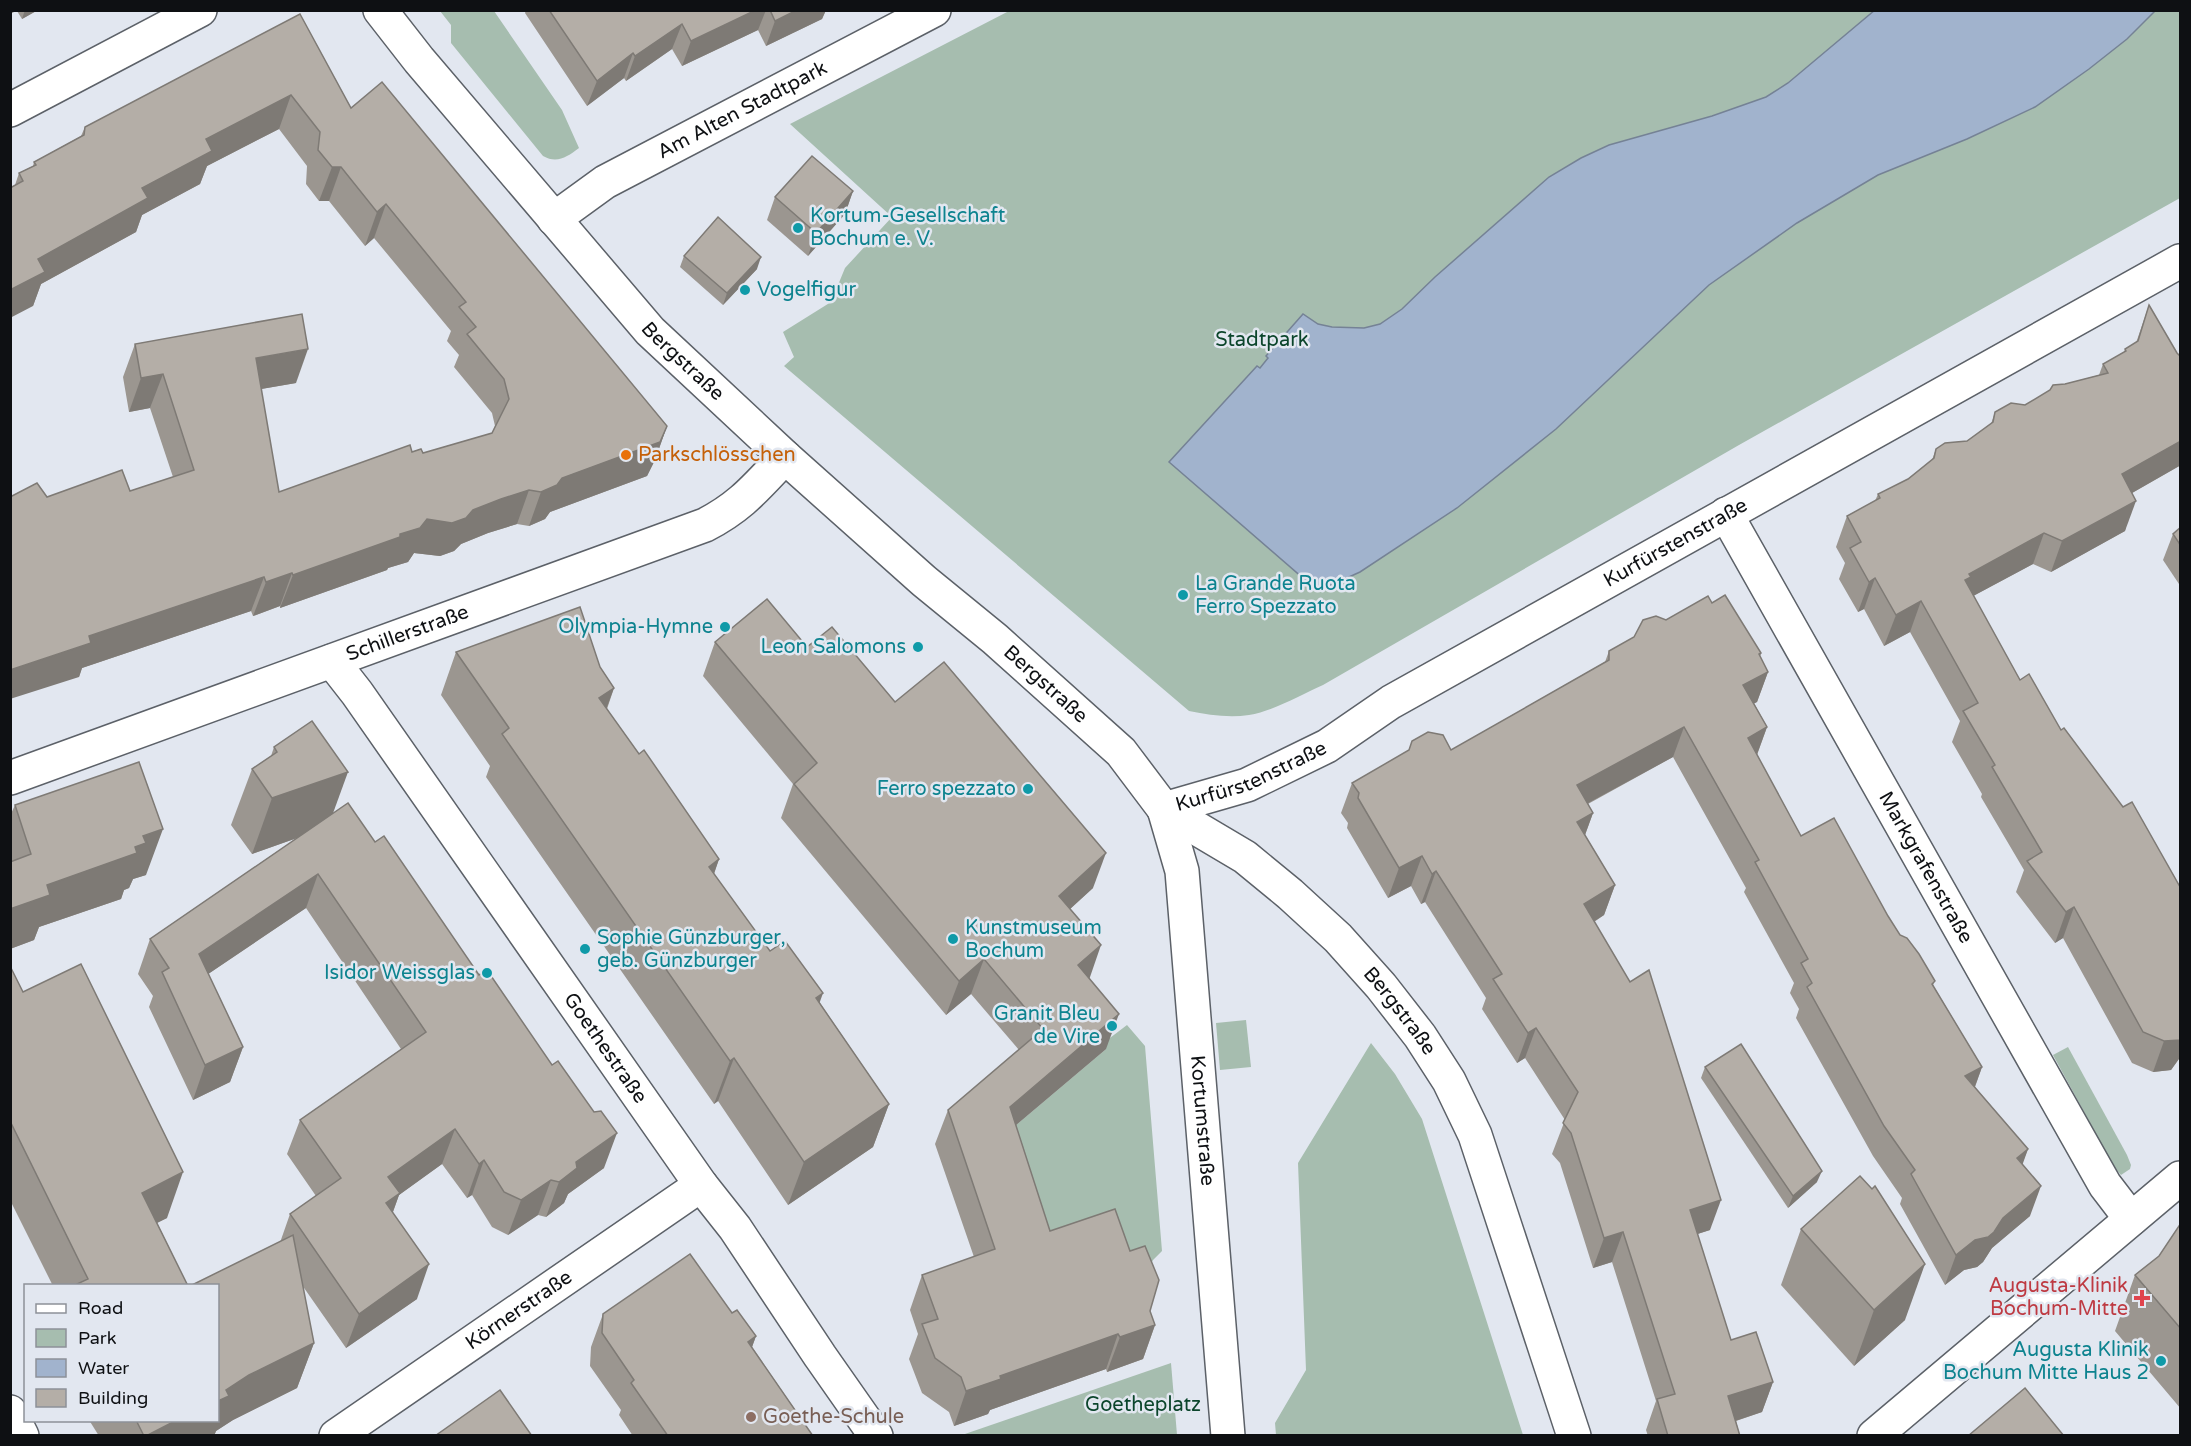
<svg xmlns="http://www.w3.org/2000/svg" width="2191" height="1446" viewBox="0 0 2191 1446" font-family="'Varela Round',sans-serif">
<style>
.green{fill:#a6bdaf}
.water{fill:#a1b3cd;stroke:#758295;stroke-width:1.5}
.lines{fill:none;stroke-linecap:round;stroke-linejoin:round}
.minor-casing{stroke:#5c6168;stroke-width:36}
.minor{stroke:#fff;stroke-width:33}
.wall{fill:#9b9690}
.shaded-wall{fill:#7e7a75}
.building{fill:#b4aea7;stroke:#7e7a75;stroke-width:1.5}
.culture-dot{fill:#0f9aa8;stroke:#e2e7f0;stroke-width:2}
.food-dot{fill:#e8710a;stroke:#e2e7f0;stroke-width:2}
.health-dot{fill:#e0444e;stroke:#e2e7f0;stroke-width:2}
.education-dot{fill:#8d6e63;stroke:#e2e7f0;stroke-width:2}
.labels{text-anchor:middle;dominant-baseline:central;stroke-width:5;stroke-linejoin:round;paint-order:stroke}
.street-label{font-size:20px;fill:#0e1013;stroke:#e2e7f0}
.culture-label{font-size:20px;fill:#0d838f;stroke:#e2e7f0;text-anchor:end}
.park-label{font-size:20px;fill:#0b452b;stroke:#e2e7f0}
.food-label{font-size:20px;fill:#c56008;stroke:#e2e7f0;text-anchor:start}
.health-label{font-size:20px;fill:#be3a42;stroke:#e2e7f0;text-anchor:end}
.education-label{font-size:20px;fill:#785e54;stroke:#e2e7f0;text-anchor:start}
</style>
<rect width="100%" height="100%" fill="#e2e7f0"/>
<g class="green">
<path d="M440,11H494L562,110L579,148C567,157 557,164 543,156L451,43V25Z"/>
<path d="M1009,11H2180V198L1739,445L1323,685C1301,695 1273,711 1249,715C1229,718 1209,715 1189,711L784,366L794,357L783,332L831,302L845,268L892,217L790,124Z"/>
<polygon points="1246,1020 1251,1067 1220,1070 1216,1023"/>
<polygon points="1127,1025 1145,1046 1162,1251 1153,1260 1149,1268 1063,1257 997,1141 1106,1049 1102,1044"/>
<polygon points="1371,1043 1395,1074 1422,1119 1523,1435 1276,1435 1275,1423 1306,1370 1298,1163"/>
<polygon points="2068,1047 2127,1155 2131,1165 2130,1169 2121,1175 2114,1167 2053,1055"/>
<polygon points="1171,1363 1177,1435 962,1435"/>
</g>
<polygon class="water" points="1875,10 2155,11 2127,39 2089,69 2035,107 1967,139 1878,175 1797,223 1709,285 1556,429 1457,508 1360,572 1318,591 1169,462 1257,366 1260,368 1268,358 1266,356 1303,314 1318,324 1332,327 1364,328 1380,324 1402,309 1435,277 1549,177 1581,158 1609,145 1712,116 1766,97 1788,83"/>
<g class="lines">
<defs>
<g id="minor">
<path id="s1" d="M380,10L419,60L650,331L785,457L924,581L995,639L1121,752L1164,809L1245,857L1290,894L1338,938L1381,986L1420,1036L1449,1081L1475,1135L1574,1436"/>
<polyline points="10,110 200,10"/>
<path id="s2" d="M554,219L605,182L934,10"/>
<path id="s3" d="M1726,514L2105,1185L2131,1219"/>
<path id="s4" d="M332,661L357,693L701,1185L735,1228L820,1356L876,1436"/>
<path id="s5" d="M10,778L705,525C742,506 757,486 785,457"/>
<path id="s6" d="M1164,809L1247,785L1327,746L1391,702L2180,261"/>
<path id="s7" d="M1164,809L1182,871L1228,1436"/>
<polyline points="10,1412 22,1436"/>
<path id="s8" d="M336,1436L701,1185"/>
<polyline points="1874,1436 2180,1178"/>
</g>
</defs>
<use href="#minor" class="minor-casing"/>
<use href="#minor" class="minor"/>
</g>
<g class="wall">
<polygon points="10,10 38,10 22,19 17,11"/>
<polygon points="526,10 826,10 822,19 766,46 758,30 682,66 672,49 626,81 624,78 587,106 525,13"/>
<polygon points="300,14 351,108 667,426 655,460 647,476 550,512 545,519 529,526 517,524 488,533 461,544 454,551 440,556 414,553 408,562 388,568 387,570 280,608 280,606 253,616 251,611 82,668 79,677 47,497 130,491 173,477 150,408 129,412 123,377 135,344 296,383 261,389 279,492 412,452 423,453 492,433 495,426 492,413 454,367 459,355 447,341 451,331 374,238 365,246 329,201 319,201 306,184 307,166 279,129 207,166 200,184 142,215 136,232 41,284 33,306 15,185 19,173 33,166 34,162 81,136 85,127"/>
<polygon points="853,191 845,214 808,256 767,220 775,197"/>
<polygon points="684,256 757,269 723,305 680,267"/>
<polygon points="2149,305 2177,353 2181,357 2181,465 2132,493 2125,531 2051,572 2033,564 1973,596 2020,680 2061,730 2179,885 2181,883 2181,1056 2171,1070 2153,1072 2132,1063 2063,938 2055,943 2016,892 2024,870 1981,797 1982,794 1952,742 1960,721 1910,632 1884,646 1864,609 1858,612 1839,579 1845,563 1836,547 1847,516 1875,501 1878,494 1908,479 1932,460 1936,449 1967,441 1991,424 1995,412 2025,405 2065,384 2099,375 2103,364 2124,352 2125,349 2136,343"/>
<polygon points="2181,527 2181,587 2163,560 2173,534"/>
<polygon points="1712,603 1761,653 1760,656 1768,672 1757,702 1754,703 1767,727 1757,755 1801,836 1888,916 1900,935 1935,981 1933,985 1982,1067 1975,1087 2028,1149 2022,1164 2030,1216 1992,1248 1983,1262 1977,1267 1964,1270 1945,1285 1900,1204 1902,1198 1873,1156 1796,1018 1799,1009 1790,993 1794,983 1744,892 1746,888 1673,757 1588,804 1593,813 1585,835 1615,885 1604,915 1594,922 1710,1230 1697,1234 1731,1340 1773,1382 1762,1412 1736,1421 1740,1436 1648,1436 1646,1430 1656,1401 1612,1262 1593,1268 1560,1163 1552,1154 1565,1120 1525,1058 1517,1063 1482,1009 1486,998 1425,902 1421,904 1411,886 1388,898 1347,828 1348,823 1341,813 1352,783 1451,750 1605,662 1609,651 1666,620"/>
<polygon points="715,642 807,647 895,702 1093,888 1070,909 1089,979 1106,1049 1016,1125 1050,1231 1150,1311 1155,1325 1143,1359 1107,1372 1106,1369 990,1410 988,1414 954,1426 949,1412 922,1393 909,1359 918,1334 910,1310 922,1275 974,1257 935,1144 948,1110 1019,1050 971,994 946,1015 781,818 793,784 703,676"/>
<polygon points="456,652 600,667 614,688 607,709 639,754 719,859 714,874 770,951 820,1003 889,1104 873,1147 788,1205 718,1101 714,1104 486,777 490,766 441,695"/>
<polygon points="274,747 333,813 604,1168 568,1194 564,1203 546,1217 538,1215 508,1235 492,1227 472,1195 467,1198 442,1164 399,1195 393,1212 417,1299 346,1348 302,1285 314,1343 297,1388 233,1420 216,1431 214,1436 99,1436 89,1420 218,1420 290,1214 316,1196 287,1154 300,1120 401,1049 306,908 208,974 243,1047 230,1082 193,1100 149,1007 153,996 138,974 150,939 297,838 252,854 231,825 252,769 271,756"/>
<polygon points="15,805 146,875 133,879 129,888 124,890 121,899 39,927 34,940 10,949 10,816"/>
<polygon points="10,966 23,992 167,1218 157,1223 188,1286 53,1286 10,1200"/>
<polygon points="1705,1067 1817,1182 1788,1208 1701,1078"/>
<polygon points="2181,1223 2181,1409 2115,1331 2135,1275 2159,1256"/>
<polygon points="1801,1229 1905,1320 1854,1366 1781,1285"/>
<polygon points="732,1313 756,1336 752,1347 813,1436 633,1436 619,1415 621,1410 590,1366 591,1347 603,1314"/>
</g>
<g class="shaded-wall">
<polygon points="10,10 18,10 10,14"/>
<polygon points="25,10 38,10 22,19"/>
<polygon points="756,10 766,10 758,30 682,66 691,41"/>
<polygon points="797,10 826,10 822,19 766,46 775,21"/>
<polygon points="682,24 672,49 626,81 635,56"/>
<polygon points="633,53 624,78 587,106 597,81"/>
<polygon points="291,95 279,129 207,166 200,184 142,215 136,232 41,284 33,306 10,318 10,290 38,259 142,188 206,139"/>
<polygon points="332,167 341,167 329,201 319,201"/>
<polygon points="853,191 845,214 808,256 816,233"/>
<polygon points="386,204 374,238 365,246 377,212"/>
<polygon points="761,257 757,269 723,305 727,293"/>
<polygon points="308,349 296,383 243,392 256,358"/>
<polygon points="163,374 150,408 129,412 141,378"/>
<polygon points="667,426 655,460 647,476 550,512 545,519 529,526 541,492 562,478"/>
<polygon points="2181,441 2181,465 2111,505 2122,474"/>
<polygon points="529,490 517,524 488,533 461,544 454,551 440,556 414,553 408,562 388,568 387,570 280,608 293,575 400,534 427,519 501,499"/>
<polygon points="2136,501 2125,531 2051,572 2062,541"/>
<polygon points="2044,533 2033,564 1962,602 1965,580 1969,574"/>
<polygon points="292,573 280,606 253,616 266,582"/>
<polygon points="264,577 251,611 82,668 79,677 10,699 10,670 89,636"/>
<polygon points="1875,578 1864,609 1858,612 1869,582"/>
<polygon points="1921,601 1910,632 1884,646 1896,615"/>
<polygon points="1761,653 1751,681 1768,672 1757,702 1732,715 1743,685 1759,654"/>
<polygon points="614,688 598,731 599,698"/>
<polygon points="1684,727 1673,757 1566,815 1577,785"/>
<polygon points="1767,727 1756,757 1748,738"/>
<polygon points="348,772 328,827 252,854 272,798"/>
<polygon points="1593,813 1582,843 1577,822"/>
<polygon points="163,829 146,875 133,879 129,888 124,890 121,899 39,927 34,940 10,949 10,909 47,885 135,847 143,836"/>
<polygon points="1106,853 1093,888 1047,930 1059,896"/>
<polygon points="1422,856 1411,886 1388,898 1399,868"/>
<polygon points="719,859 704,902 709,867"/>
<polygon points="1436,871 1425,902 1421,904 1432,874"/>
<polygon points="318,874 306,908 186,989 199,954"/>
<polygon points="1615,885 1604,915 1573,935 1584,904"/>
<polygon points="2074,907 2063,938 2055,943 2066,912"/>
<polygon points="1101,945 1089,980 1078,965"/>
<polygon points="984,959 971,994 946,1015 959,981"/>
<polygon points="823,993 808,1036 816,998"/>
<polygon points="1119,1014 1106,1049 997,1141 1010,1107"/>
<polygon points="1536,1028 1525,1058 1517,1063 1528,1033"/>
<polygon points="2181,1040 2181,1056 2171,1070 2153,1072 2164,1041"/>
<polygon points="243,1047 230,1082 193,1100 205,1065"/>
<polygon points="734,1058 718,1101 714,1104 730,1061"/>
<polygon points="1982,1067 1971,1097 1965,1076"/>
<polygon points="889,1104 873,1147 788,1205 804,1162"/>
<polygon points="455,1129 442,1164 399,1195 387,1228 385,1205 388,1177"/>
<polygon points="617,1133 604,1168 568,1194 564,1203 546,1217 559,1182 576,1162"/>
<polygon points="2028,1149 2017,1180 2017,1158"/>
<polygon points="484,1160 472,1195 467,1198 479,1164"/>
<polygon points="1822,1171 1817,1182 1788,1208 1793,1196"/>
<polygon points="183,1172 167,1218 126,1238 142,1193"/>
<polygon points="551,1180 538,1215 508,1235 521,1200"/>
<polygon points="2041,1186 2030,1216 1992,1248 1983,1262 1977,1267 1964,1270 1945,1285 1956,1255 2003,1218"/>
<polygon points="1721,1200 1710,1230 1679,1240 1690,1210"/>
<polygon points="1623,1232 1612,1262 1593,1268 1604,1238"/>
<polygon points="429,1264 417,1299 346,1348 359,1314"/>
<polygon points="1925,1264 1905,1320 1854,1366 1874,1310"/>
<polygon points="1155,1325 1143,1359 1107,1372 1120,1337"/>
<polygon points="1118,1334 1106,1369 990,1410 988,1414 954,1426 966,1391 1000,1376"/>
<polygon points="756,1336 744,1369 748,1342"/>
<polygon points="314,1343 297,1388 233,1420 216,1431 214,1436 146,1436 177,1420 218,1420 218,1401 226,1390 249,1375"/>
<polygon points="1773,1382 1762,1412 1717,1427 1728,1396"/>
</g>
<g class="building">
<polygon points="549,10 756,10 691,41 682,24 635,56 633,53 597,81"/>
<polygon points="770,10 797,10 775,21"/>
<polygon points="300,14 351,108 382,82 667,426 660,442 562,478 557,485 541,492 529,490 501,499 473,510 466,518 452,523 427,519 420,528 400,534 400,537 293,575 292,573 266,582 264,577 89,636 91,643 10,670 10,497 37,483 47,497 122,470 130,491 194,470 163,374 141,378 135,344 302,314 308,349 256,358 279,492 410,445 412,452 421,449 423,453 492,433 509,399 504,379 467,334 476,327 459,307 466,302 386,204 377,212 341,167 332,167 318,150 320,132 291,95 206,139 212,151 142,188 148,198 38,259 45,272 10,290 10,188 23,181 19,173 36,165 34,162 84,135 85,127"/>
<polygon points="812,156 853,191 816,233 775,197"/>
<polygon points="718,217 761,257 727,293 684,256"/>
<polygon points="2149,305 2177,353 2181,357 2181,441 2122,474 2136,501 2062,541 2044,533 1969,574 1971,577 1965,580 2020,680 2029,674 2061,730 2064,728 2123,807 2132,802 2179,885 2181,883 2181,1040 2164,1041 2143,1032 2074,907 2066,912 2027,861 2042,852 1992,767 1995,765 1963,711 1978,703 1921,601 1896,615 1875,578 1869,582 1850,548 1861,542 1847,516 1880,498 1878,494 1908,479 1934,458 1936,449 1945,443 1967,441 1993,422 1995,412 2011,403 2025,405 2050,390 2053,385 2065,384 2108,373 2103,364 2126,351 2125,349 2138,341"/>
<polygon points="2181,527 2181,546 2173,534"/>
<polygon points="1725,595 1761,653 1759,654 1768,672 1743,685 1767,727 1748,738 1801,836 1834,818 1888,916 1900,935 1907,938 1919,954 1935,981 1932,984 1982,1067 1965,1076 2028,1149 2017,1158 2041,1186 2003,1218 1994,1232 1988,1237 1975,1240 1956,1255 1911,1174 1915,1170 1884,1126 1807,987 1812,983 1801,963 1808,959 1755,862 1759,860 1684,727 1577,785 1593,813 1577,822 1615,885 1584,904 1630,982 1649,970 1721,1200 1690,1210 1731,1340 1756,1332 1773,1382 1728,1396 1740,1436 1668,1436 1657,1399 1675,1394 1623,1232 1604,1238 1571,1133 1563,1123 1578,1092 1536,1028 1528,1033 1493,979 1502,974 1436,871 1432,874 1422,856 1399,868 1358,798 1359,793 1352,783 1409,750 1412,741 1428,732 1443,735 1451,750 1609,660 1609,651 1634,637 1643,620 1656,616 1666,620 1708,596 1712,603"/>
<polygon points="767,599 807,647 832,627 895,702 944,662 1106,853 1059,896 1101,945 1078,965 1119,1014 1010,1107 1050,1231 1115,1209 1130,1251 1145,1246 1159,1280 1150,1311 1155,1325 1120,1337 1118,1334 1000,1376 1001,1379 966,1391 961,1377 935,1358 922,1324 938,1319 922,1275 995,1249 948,1110 1043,1029 984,959 959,981 794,784 817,763 715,642"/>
<polygon points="580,607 600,667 614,688 599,698 639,754 644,750 719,859 709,867 770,951 785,941 823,993 816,998 889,1104 804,1162 734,1058 730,1061 502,734 509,728 456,652"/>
<polygon points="312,721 348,772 272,798 252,769 277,752 274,747"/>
<polygon points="139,762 163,829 143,836 146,843 135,847 137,853 47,885 50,895 10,909 10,862 31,854 15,805"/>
<polygon points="348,803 375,842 384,836 479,975 487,970 552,1065 558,1061 594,1112 601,1111 617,1133 576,1162 577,1168 559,1182 551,1180 521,1200 504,1192 484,1160 479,1164 455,1129 388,1177 400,1193 386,1203 429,1264 359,1314 290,1214 341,1178 300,1120 426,1032 318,874 199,954 243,1047 205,1065 162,972 169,968 150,939"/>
<polygon points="81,964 183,1172 142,1193 188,1286 78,1286 77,1284 88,1279 10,1121 10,966 23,992"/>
<polygon points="1741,1044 1822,1171 1793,1196 1705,1067"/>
<polygon points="1860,1176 1872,1189 1875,1186 1925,1264 1874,1310 1801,1229"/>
<polygon points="2181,1223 2181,1329 2135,1275 2159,1256"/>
<polygon points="293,1235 314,1343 249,1375 226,1390 229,1396 218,1401 218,1286 190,1286"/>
<polygon points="690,1254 732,1313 737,1310 756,1336 748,1342 813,1436 668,1436 631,1383 634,1380 602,1333 603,1314"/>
<polygon points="2025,1388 2064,1436 1968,1436"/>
<polygon points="500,1390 532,1436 435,1436"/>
<polygon points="136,1420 177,1420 146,1436 144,1436"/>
</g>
<g class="culture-dot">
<circle cx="798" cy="228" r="6"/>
<circle cx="745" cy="290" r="6"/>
<circle cx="1183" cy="595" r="6"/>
<circle cx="725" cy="627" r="6"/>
<circle cx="918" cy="647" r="6"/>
<circle cx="1028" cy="789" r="6"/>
<circle cx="953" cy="939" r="6"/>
<circle cx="585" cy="949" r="6"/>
<circle cx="487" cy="973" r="6"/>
<circle cx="1112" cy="1026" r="6"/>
<circle cx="2161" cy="1361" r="6"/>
</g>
<circle class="food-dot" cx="626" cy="455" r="6"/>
<path class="health-dot" d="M2139 1289h6v6h6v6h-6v6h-6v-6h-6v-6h6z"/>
<circle class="education-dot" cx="751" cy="1417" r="6"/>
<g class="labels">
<g class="street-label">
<text stroke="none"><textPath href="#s2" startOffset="218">Am Alten Stadtpark</textPath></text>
<text stroke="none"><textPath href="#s1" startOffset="464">Bergstraße</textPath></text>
<text stroke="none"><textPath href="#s6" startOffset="579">Kurfürstenstraße</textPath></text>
<text stroke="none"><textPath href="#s5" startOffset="423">Schillerstraße</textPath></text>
<text stroke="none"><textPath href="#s1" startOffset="950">Bergstraße</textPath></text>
<text stroke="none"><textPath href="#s6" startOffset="93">Kurfürstenstraße</textPath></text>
<text stroke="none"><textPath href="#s3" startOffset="406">Markgrafenstraße</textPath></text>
<text stroke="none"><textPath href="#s1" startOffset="1436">Bergstraße</textPath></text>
<text stroke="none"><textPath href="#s4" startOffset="474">Goethestraße</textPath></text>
<text stroke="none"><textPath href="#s7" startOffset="315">Kortumstraße</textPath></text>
<text stroke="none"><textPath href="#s8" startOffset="222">Körnerstraße</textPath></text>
</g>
<g class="culture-label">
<text x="810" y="216" text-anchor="start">Kortum-Gesellschaft<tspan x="810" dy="23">Bochum e. V.</tspan></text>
<text x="757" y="290" text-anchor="start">Vogelfigur</text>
<text x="1195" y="584" text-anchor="start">La Grande Ruota<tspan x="1195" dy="23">Ferro Spezzato</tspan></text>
<text x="713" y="627">Olympia-Hymne</text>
<text x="906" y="647">Leon Salomons</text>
<text x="1016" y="789">Ferro spezzato</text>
<text x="965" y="928" text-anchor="start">Kunstmuseum<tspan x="965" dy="23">Bochum</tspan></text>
<text x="597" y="938" text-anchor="start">Sophie Günzburger,<tspan x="597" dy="23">geb. Günzburger</tspan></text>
<text x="475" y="973">Isidor Weissglas</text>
<text x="1100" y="1014">Granit Bleu<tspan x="1100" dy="23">de Vire</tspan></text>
<text x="2149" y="1350">Augusta Klinik<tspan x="2149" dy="23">Bochum Mitte Haus 2</tspan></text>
</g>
<g class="park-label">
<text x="1262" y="340">Stadtpark</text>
<text x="1143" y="1405">Goetheplatz</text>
</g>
<g class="food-label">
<text x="638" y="455">Parkschlösschen</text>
</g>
<g class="health-label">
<text x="2128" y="1286">Augusta-Klinik<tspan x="2128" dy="23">Bochum-Mitte</tspan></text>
</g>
<g class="education-label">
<text x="763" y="1417">Goethe-Schule</text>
</g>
</g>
<rect width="2191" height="1446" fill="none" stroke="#0e1013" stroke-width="24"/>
<rect x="24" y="1284" width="195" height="138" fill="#e2e7f0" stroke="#8d9198" stroke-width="1.5"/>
<rect x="36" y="1304" width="30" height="9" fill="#ffffff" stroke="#8d9198" stroke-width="1.5"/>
<text x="78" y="1314" font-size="18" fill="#0e1013">Road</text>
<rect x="36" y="1329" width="30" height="18" fill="#a6bdaf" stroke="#8d9198" stroke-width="1.5"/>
<text x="78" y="1344" font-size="18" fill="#0e1013">Park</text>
<rect x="36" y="1359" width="30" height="18" fill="#a1b3cd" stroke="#8d9198" stroke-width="1.5"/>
<text x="78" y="1374" font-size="18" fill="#0e1013">Water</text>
<rect x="36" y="1389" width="30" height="18" fill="#b4aea7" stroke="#8d9198" stroke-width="1.5"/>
<text x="78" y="1404" font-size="18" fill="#0e1013">Building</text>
</svg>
